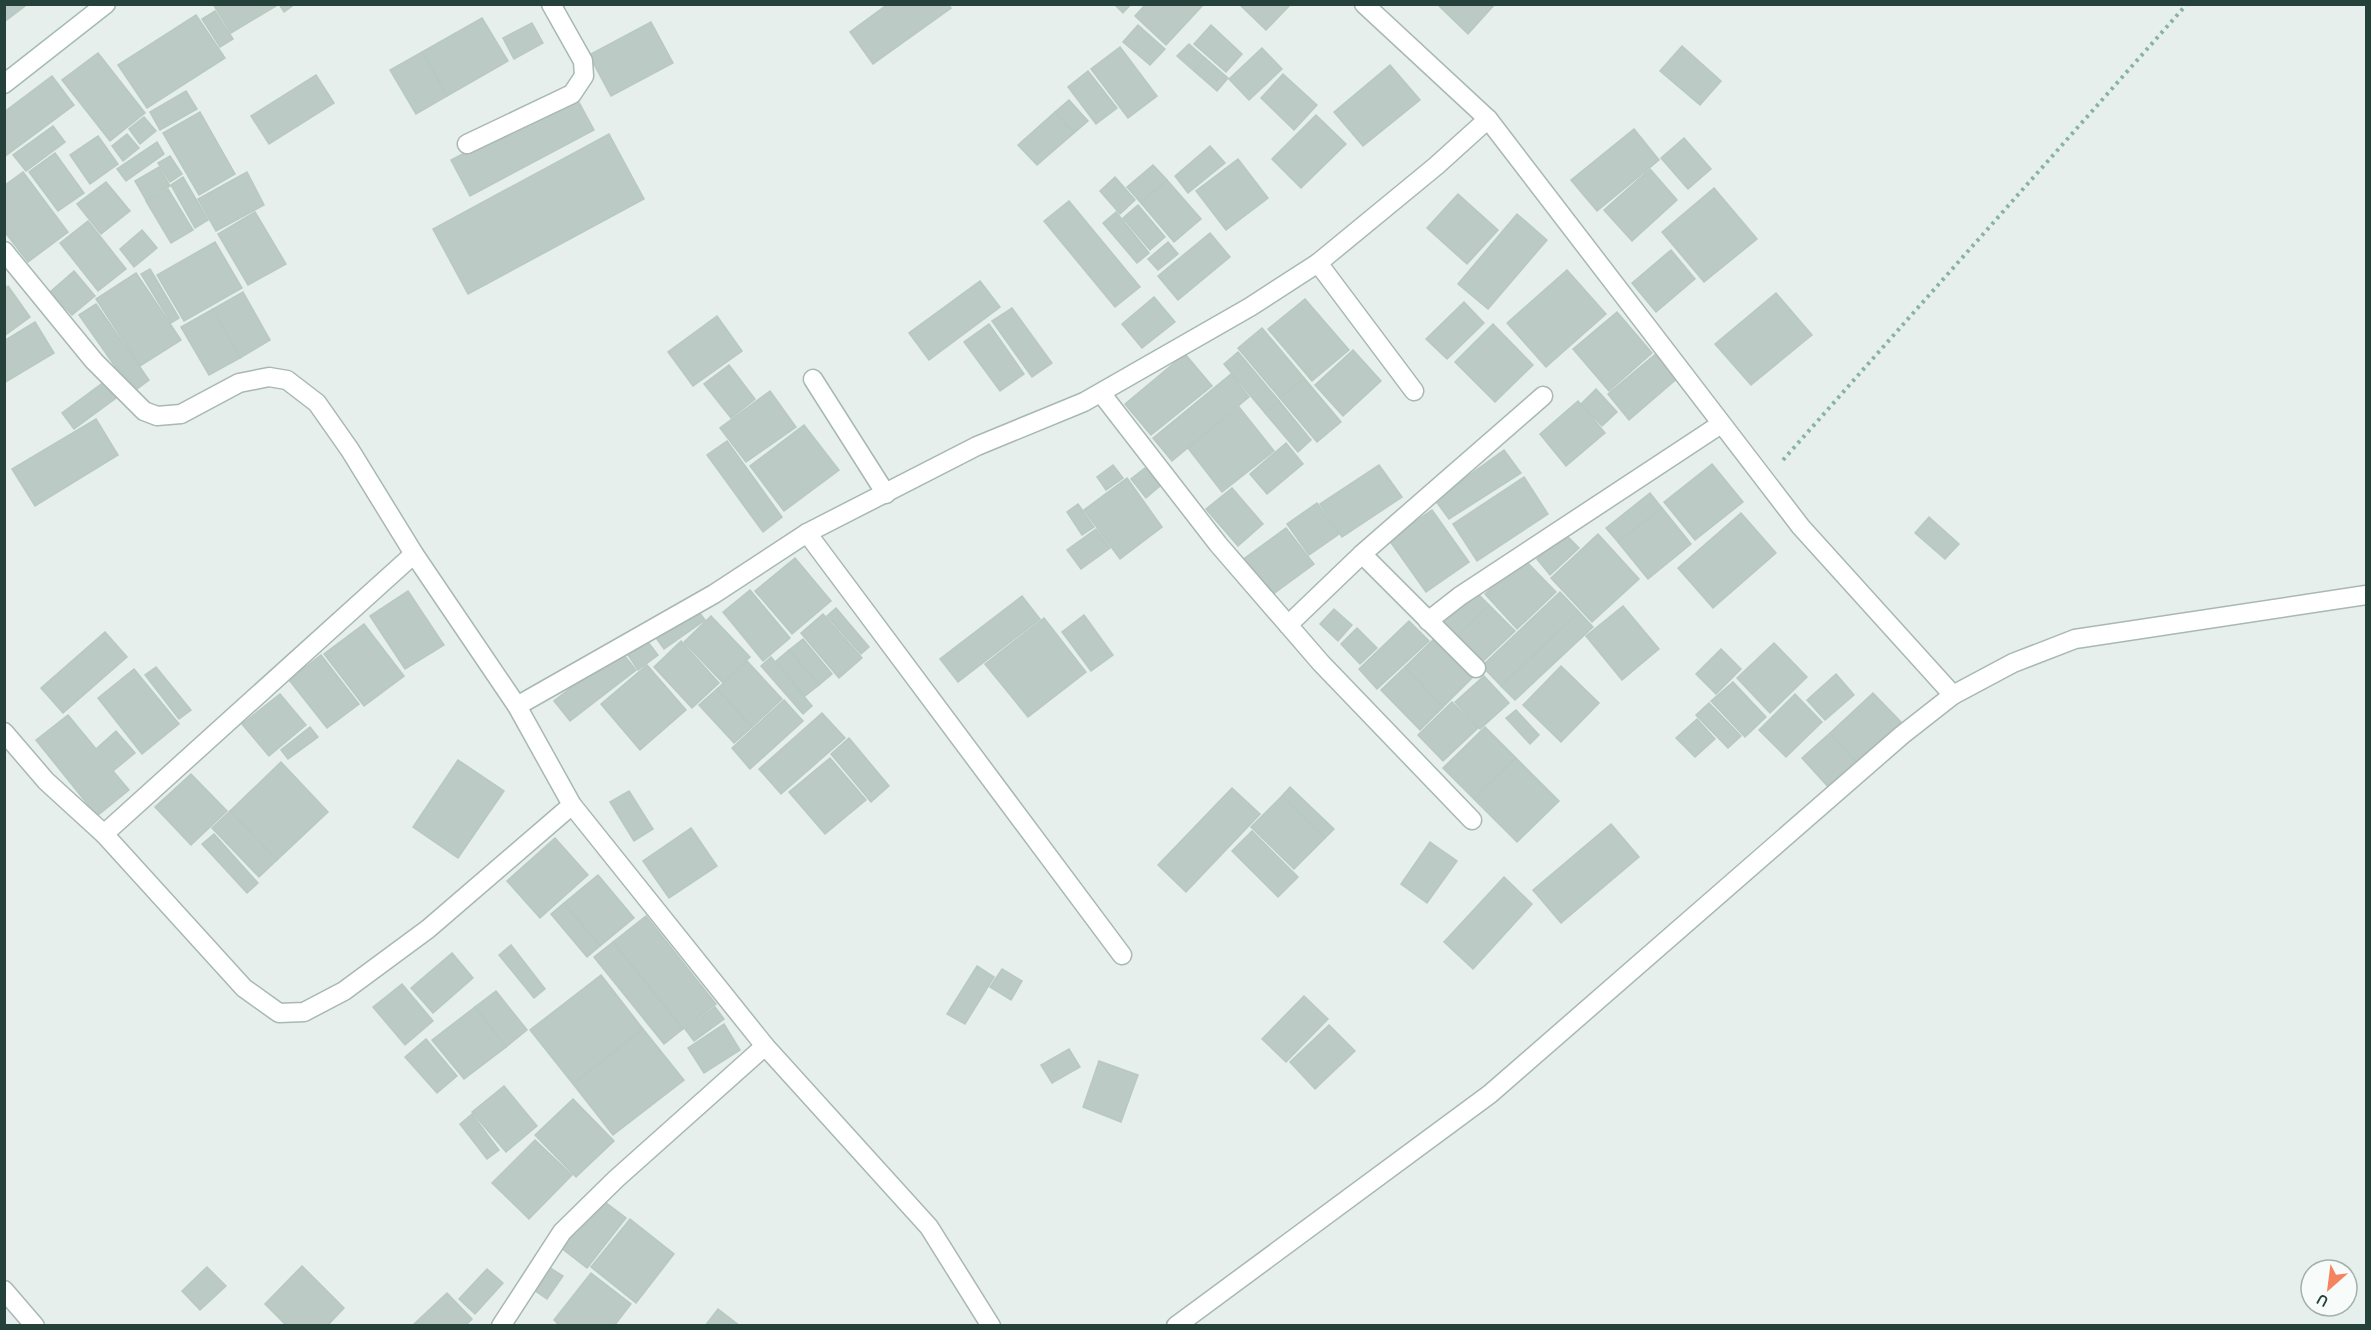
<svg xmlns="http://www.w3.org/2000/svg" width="2371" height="1330" viewBox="0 0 2371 1330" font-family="Karla,sans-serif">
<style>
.building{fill:#bbcac4;stroke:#b8c9c2;stroke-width:1.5}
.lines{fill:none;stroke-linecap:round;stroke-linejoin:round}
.minor-casing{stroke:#a8b8b2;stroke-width:21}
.secondary-casing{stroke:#a4bbb3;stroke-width:21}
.path{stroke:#86b3a5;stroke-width:4;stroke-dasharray:3 4.5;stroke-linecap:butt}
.minor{stroke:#fff;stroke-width:18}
.secondary{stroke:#fff;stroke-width:18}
</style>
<rect width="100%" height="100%" fill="#e6efeb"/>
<g class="building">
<polygon points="4,4 24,4 25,6 4,22"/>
<polygon points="213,4 275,4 276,6 231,33"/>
<polygon points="279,4 295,4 284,12"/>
<polygon points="888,4 948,4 951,8 873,64 850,32"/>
<polygon points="1114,4 1131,4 1123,13"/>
<polygon points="1146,4 1204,4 1166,45 1135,16"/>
<polygon points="1239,4 1291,4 1266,30"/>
<polygon points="1437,4 1495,4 1468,34"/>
<polygon points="215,11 233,39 220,47 202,19"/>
<polygon points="196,15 225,58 147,108 118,65"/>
<polygon points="482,18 508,61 447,96 422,52"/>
<polygon points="651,22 673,63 611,96 589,55"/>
<polygon points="532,23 543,43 514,59 503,38"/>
<polygon points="1138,25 1165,49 1150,65 1123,42"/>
<polygon points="1211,25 1242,54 1226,72 1194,44"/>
<polygon points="1189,44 1205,58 1194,71 1177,56"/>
<polygon points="1682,46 1721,81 1700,105 1660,71"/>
<polygon points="1120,47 1157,96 1128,118 1091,69"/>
<polygon points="1262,48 1282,69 1249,100 1229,79"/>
<polygon points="422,52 447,96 416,114 390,70"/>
<polygon points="98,53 145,113 110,141 62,80"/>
<polygon points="1205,58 1228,78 1217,91 1194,71"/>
<polygon points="1390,65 1420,100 1363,146 1334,112"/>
<polygon points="1088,71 1117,108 1096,124 1068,87"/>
<polygon points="1283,74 1317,105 1294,130 1261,98"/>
<polygon points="316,75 334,103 269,144 251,116"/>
<polygon points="52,76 74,105 4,157 4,112"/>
<polygon points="186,91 197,109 160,130 150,112"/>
<polygon points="575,95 594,130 470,196 451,160"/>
<polygon points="1069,100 1088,121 1074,133 1055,112"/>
<polygon points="200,112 235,174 199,195 163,133"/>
<polygon points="1055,112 1074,133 1037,165 1018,145"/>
<polygon points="1316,115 1346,144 1301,188 1272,159"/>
<polygon points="144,117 156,131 140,144 129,129"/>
<polygon points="53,126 65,142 26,171 13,155"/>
<polygon points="1634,129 1659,160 1597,211 1571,180"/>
<polygon points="127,134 139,148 123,161 112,146"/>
<polygon points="609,134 644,199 468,294 433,229"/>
<polygon points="98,136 118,164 90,184 70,155"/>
<polygon points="1684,138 1711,169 1688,189 1661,158"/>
<polygon points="157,142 164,154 126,181 117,169"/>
<polygon points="1210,146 1225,163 1188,193 1175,176"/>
<polygon points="55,153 84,193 58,211 29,172"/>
<polygon points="170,156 182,174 170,182 158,163"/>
<polygon points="1238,159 1268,198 1226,230 1196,191"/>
<polygon points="1153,165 1167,180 1141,203 1127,187"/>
<polygon points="159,167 170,186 146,200 135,181"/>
<polygon points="1650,169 1677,200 1632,241 1604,210"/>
<polygon points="23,172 68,232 28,262 4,231 4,186"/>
<polygon points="247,172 264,205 216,231 198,199"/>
<polygon points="183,177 208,220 195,228 171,185"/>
<polygon points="1115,177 1135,200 1120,214 1100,191"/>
<polygon points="1167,180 1201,219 1174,242 1141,203"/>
<polygon points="106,182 130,211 101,234 77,204"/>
<polygon points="1714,188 1757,239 1704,282 1662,232"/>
<polygon points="168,189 193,230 171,243 146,201"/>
<polygon points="1458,194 1498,230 1467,264 1427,228"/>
<polygon points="1069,201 1140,287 1115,307 1044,221"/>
<polygon points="1138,205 1165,237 1150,250 1123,218"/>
<polygon points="255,212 286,264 248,285 218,234"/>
<polygon points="1116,212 1149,253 1137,263 1103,223"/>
<polygon points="1517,214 1547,240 1488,309 1458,284"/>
<polygon points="88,221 126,269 98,291 60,243"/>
<polygon points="142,230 157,248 134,267 120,249"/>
<polygon points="1210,233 1230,257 1178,300 1158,276"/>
<polygon points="215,242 242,288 184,321 157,275"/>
<polygon points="1168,242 1178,254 1158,270 1148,259"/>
<polygon points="1671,250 1695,279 1656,312 1632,283"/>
<polygon points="150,269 179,318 171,323 141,274"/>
<polygon points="1567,270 1606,314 1546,367 1507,323"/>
<polygon points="74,271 95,296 72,315 50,292"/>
<polygon points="136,273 181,340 140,366 96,299"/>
<polygon points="980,281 1000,307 929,360 909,333"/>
<polygon points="8,286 30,317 4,336 4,289"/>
<polygon points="243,292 270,340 240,358 213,309"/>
<polygon points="1776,293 1812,335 1751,385 1715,344"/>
<polygon points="1154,297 1175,322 1142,348 1122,324"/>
<polygon points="1305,299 1349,350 1312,381 1268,329"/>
<polygon points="1464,302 1484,323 1447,359 1426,339"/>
<polygon points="96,304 149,380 133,392 79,315"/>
<polygon points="1012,308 1052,363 1032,377 992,321"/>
<polygon points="213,309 240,358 209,375 181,327"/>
<polygon points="1617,312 1652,353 1609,391 1573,349"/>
<polygon points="717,316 742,351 693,386 668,352"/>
<polygon points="35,322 54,353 4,383 4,341"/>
<polygon points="989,324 1024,374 1000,391 964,342"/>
<polygon points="1493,324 1533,365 1495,402 1455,362"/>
<polygon points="1262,328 1304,378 1280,398 1238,348"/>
<polygon points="1353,350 1381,381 1343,416 1315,385"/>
<polygon points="1238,352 1279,401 1265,413 1224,364"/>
<polygon points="1658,352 1679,377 1629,420 1608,394"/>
<polygon points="1185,354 1212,386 1151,435 1125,404"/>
<polygon points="729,365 755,399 731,418 704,384"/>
<polygon points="1231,374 1249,397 1172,461 1153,438"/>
<polygon points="1304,378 1341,422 1317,442 1280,398"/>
<polygon points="104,382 116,398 74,429 62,413"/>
<polygon points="1596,389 1617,412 1602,426 1581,404"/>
<polygon points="770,391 796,427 746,462 720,428"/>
<polygon points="1279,401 1311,440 1298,452 1265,413"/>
<polygon points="1578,401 1605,433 1566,466 1540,434"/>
<polygon points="1239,407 1274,451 1222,492 1188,448"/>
<polygon points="96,419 118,455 35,506 12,469"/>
<polygon points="804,425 839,470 784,511 750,466"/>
<polygon points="727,441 782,517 763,532 707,455"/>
<polygon points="1286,443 1303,464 1267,494 1250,474"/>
<polygon points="1504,450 1521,473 1449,519 1435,500"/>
<polygon points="1712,464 1743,502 1695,540 1664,502"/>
<polygon points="1113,465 1123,478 1106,490 1097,477"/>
<polygon points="1379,465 1402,497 1342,537 1320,504"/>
<polygon points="1145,468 1160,486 1146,498 1131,479"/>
<polygon points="1524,477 1548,514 1477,561 1453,524"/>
<polygon points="1127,478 1162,527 1120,559 1084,510"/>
<polygon points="1232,488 1263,524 1238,546 1206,509"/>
<polygon points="1650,493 1662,508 1618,542 1606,528"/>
<polygon points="1317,503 1339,534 1309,555 1287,524"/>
<polygon points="1078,504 1094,527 1082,535 1067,512"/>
<polygon points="1662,508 1691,544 1648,579 1618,542"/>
<polygon points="1432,510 1469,562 1426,592 1389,540"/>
<polygon points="1741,513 1776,553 1713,608 1678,568"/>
<polygon points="1929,517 1959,544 1945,559 1915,533"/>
<polygon points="1286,528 1314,564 1269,597 1241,561"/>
<polygon points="1096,529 1110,548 1081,569 1067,550"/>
<polygon points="1564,533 1579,548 1550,575 1537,559"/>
<polygon points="1598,534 1639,579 1592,622 1551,578"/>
<polygon points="795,558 831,601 792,634 755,591"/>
<polygon points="1523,558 1556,592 1517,629 1485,594"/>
<polygon points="750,590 790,638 763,661 723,612"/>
<polygon points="408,591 444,645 405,669 370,616"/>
<polygon points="1475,591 1489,605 1453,641 1438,626"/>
<polygon points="1560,592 1579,612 1501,686 1482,666"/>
<polygon points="1022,596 1040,619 958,682 940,659"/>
<polygon points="1489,605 1515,631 1479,665 1453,641"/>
<polygon points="1623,606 1659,649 1622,680 1586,636"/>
<polygon points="696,608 705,620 664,649 654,635"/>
<polygon points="836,608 869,647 861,654 827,616"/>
<polygon points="1334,609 1352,625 1338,641 1320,624"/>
<polygon points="1579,612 1593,627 1515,700 1501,686"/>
<polygon points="823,614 862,658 839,678 801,633"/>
<polygon points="1084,615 1113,655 1091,671 1062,632"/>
<polygon points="711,616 750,657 723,683 684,642"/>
<polygon points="1044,618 1086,672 1028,717 985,664"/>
<polygon points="1409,621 1429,641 1377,689 1359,669"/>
<polygon points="364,624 404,676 364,706 324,654"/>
<polygon points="1357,628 1377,648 1360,664 1341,644"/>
<polygon points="105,632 127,657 63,713 41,688"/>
<polygon points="1437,636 1475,675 1443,707 1405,667"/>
<polygon points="644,637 658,655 638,670 624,649"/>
<polygon points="803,639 832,674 819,685 789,650"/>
<polygon points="681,641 719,683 692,708 654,667"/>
<polygon points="1774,643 1807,677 1770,713 1737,678"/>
<polygon points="1721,649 1741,669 1716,694 1696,674"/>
<polygon points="620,650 636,670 570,721 554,701"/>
<polygon points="789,650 819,685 805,696 776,661"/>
<polygon points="321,655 359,704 327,728 289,680"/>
<polygon points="771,657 812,706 803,714 761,666"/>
<polygon points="747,661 782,699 752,727 717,689"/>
<polygon points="647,665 686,710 640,750 601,704"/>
<polygon points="1561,666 1599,703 1561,742 1523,705"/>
<polygon points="156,667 191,710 179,719 145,675"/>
<polygon points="1405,667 1443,707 1420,730 1381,690"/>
<polygon points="134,669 179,724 142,754 98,698"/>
<polygon points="1836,674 1854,695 1825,720 1807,700"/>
<polygon points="1484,676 1509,703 1480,729 1455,702"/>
<polygon points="1733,682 1766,717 1745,737 1711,701"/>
<polygon points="717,689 752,727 734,743 699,705"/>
<polygon points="1873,693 1902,723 1858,764 1830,733"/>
<polygon points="280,694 306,725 269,756 242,724"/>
<polygon points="1795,694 1822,722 1786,757 1759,730"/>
<polygon points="784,700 803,721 750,769 732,748"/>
<polygon points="1452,702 1478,728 1443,761 1418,735"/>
<polygon points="1709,703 1741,736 1728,748 1696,715"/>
<polygon points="1516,710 1539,735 1530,744 1506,718"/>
<polygon points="822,713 845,738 781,794 759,769"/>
<polygon points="68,715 96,749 116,731 135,753 113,771 129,790 97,816 36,740"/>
<polygon points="1697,719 1715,739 1695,757 1676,738"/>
<polygon points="310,727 318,737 288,759 281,750"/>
<polygon points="1485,727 1516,758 1474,799 1443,768"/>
<polygon points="1830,733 1858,764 1830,789 1802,758"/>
<polygon points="849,738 889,786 871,802 831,754"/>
<polygon points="830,758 866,800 825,834 789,792"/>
<polygon points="1516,758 1559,801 1517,842 1474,799"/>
<polygon points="458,760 504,791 458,858 413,827"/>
<polygon points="281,762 328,812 277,860 230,811"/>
<polygon points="191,774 227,811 191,845 155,807"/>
<polygon points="1290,787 1334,829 1325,838 1282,796"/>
<polygon points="1232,788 1260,814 1186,892 1158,865"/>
<polygon points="629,791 653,829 634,841 610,802"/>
<polygon points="1282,796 1325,838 1294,869 1251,827"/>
<polygon points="230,811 277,860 259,877 212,828"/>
<polygon points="1611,824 1639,857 1561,923 1533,890"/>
<polygon points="691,828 717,866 669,898 643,861"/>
<polygon points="1252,831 1298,877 1278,897 1232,851"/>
<polygon points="214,834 258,883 247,893 202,844"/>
<polygon points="555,838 588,875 540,918 507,881"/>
<polygon points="1430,842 1457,861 1427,903 1401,884"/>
<polygon points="598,875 634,918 600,946 564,903"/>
<polygon points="1504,877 1532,904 1473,969 1444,942"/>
<polygon points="564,903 600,946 587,957 551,914"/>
<polygon points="646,916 716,1004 683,1029 613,942"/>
<polygon points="613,942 683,1029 664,1044 594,957"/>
<polygon points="511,945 545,989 534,998 499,955"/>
<polygon points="452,953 473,978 433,1013 411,988"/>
<polygon points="977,966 994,977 965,1024 947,1014"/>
<polygon points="1002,969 1022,981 1011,1000 990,987"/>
<polygon points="601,975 643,1029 573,1084 530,1030"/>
<polygon points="402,984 433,1021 405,1045 373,1007"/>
<polygon points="496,991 527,1030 506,1047 475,1007"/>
<polygon points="1304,996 1328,1019 1286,1062 1262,1039"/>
<polygon points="475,1007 506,1047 464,1079 432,1040"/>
<polygon points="715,1007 724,1019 694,1041 685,1029"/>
<polygon points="724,1024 740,1050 704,1073 688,1048"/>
<polygon points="1329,1025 1355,1051 1315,1089 1290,1062"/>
<polygon points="643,1029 684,1080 613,1135 573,1084"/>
<polygon points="426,1039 457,1076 437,1093 405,1057"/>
<polygon points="1069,1049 1080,1067 1052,1083 1041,1065"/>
<polygon points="1099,1061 1138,1075 1121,1122 1083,1107"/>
<polygon points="504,1086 537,1126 506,1152 472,1112"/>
<polygon points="573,1099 614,1141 576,1177 535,1135"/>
<polygon points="472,1114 499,1150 487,1159 460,1124"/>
<polygon points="535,1140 572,1175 529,1219 492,1183"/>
<polygon points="601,1199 626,1218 587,1268 561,1248"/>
<polygon points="630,1219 674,1254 636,1303 591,1267"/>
<polygon points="302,1266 344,1308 327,1326 287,1326 265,1304"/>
<polygon points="547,1266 563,1276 547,1299 531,1288"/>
<polygon points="207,1267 226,1286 200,1310 182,1291"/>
<polygon points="487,1269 503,1283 475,1314 459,1299"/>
<polygon points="591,1273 631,1304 614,1326 560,1326 554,1320"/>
<polygon points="447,1293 472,1319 465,1326 412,1326"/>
<polygon points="718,1309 740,1326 705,1326"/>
</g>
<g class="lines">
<defs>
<g id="minor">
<polyline points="1488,119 1801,527 1953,695"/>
<polyline points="467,144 572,94 584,76 583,61 551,4"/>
<polyline points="4,251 94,361 144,411 157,416 181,414 239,383 269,377 287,380 317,403 350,450 414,554 517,706 572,805 765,1046 929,1227 991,1326"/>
<polyline points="1318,263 1414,391"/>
<polyline points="813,379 886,494"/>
<polyline points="1101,393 1218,544 1321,663 1472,820"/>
<polyline points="807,533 1122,955"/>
<polyline points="1362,554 1476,668"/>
<polyline points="1428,621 1460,596 1721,424"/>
<polyline points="1288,625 1362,554 1543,396"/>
<polyline points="517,706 714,594 807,533 977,446 1084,402 1250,307 1318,263 1436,166 1488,119 1364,4"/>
<polyline points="4,732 46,781 104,834 414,554"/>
<polyline points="104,834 244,988 279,1013 304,1012 344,991 428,929 572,805"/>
<polyline points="4,1290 35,1326"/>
<polyline points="501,1326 562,1232 616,1179 765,1046"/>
<polyline points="1176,1326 1490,1094 1902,735 1953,695 2013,663 2075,639 2366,595"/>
</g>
<polyline id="secondary" points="4,84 106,4"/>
</defs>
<use href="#minor" class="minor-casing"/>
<use href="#secondary" class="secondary-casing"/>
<polyline class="path" points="1783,460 2187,4"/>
<use href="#minor" class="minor"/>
<use href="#secondary" class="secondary"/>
</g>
<rect width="2371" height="1330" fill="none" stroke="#24423a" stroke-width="12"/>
<g transform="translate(2329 1288) rotate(208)"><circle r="28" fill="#f7fbf9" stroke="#a3b1ad" stroke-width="1.5"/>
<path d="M0-4.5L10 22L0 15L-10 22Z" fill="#f4845f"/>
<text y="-9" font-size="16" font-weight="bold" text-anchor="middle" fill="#24423a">U</text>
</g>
</svg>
